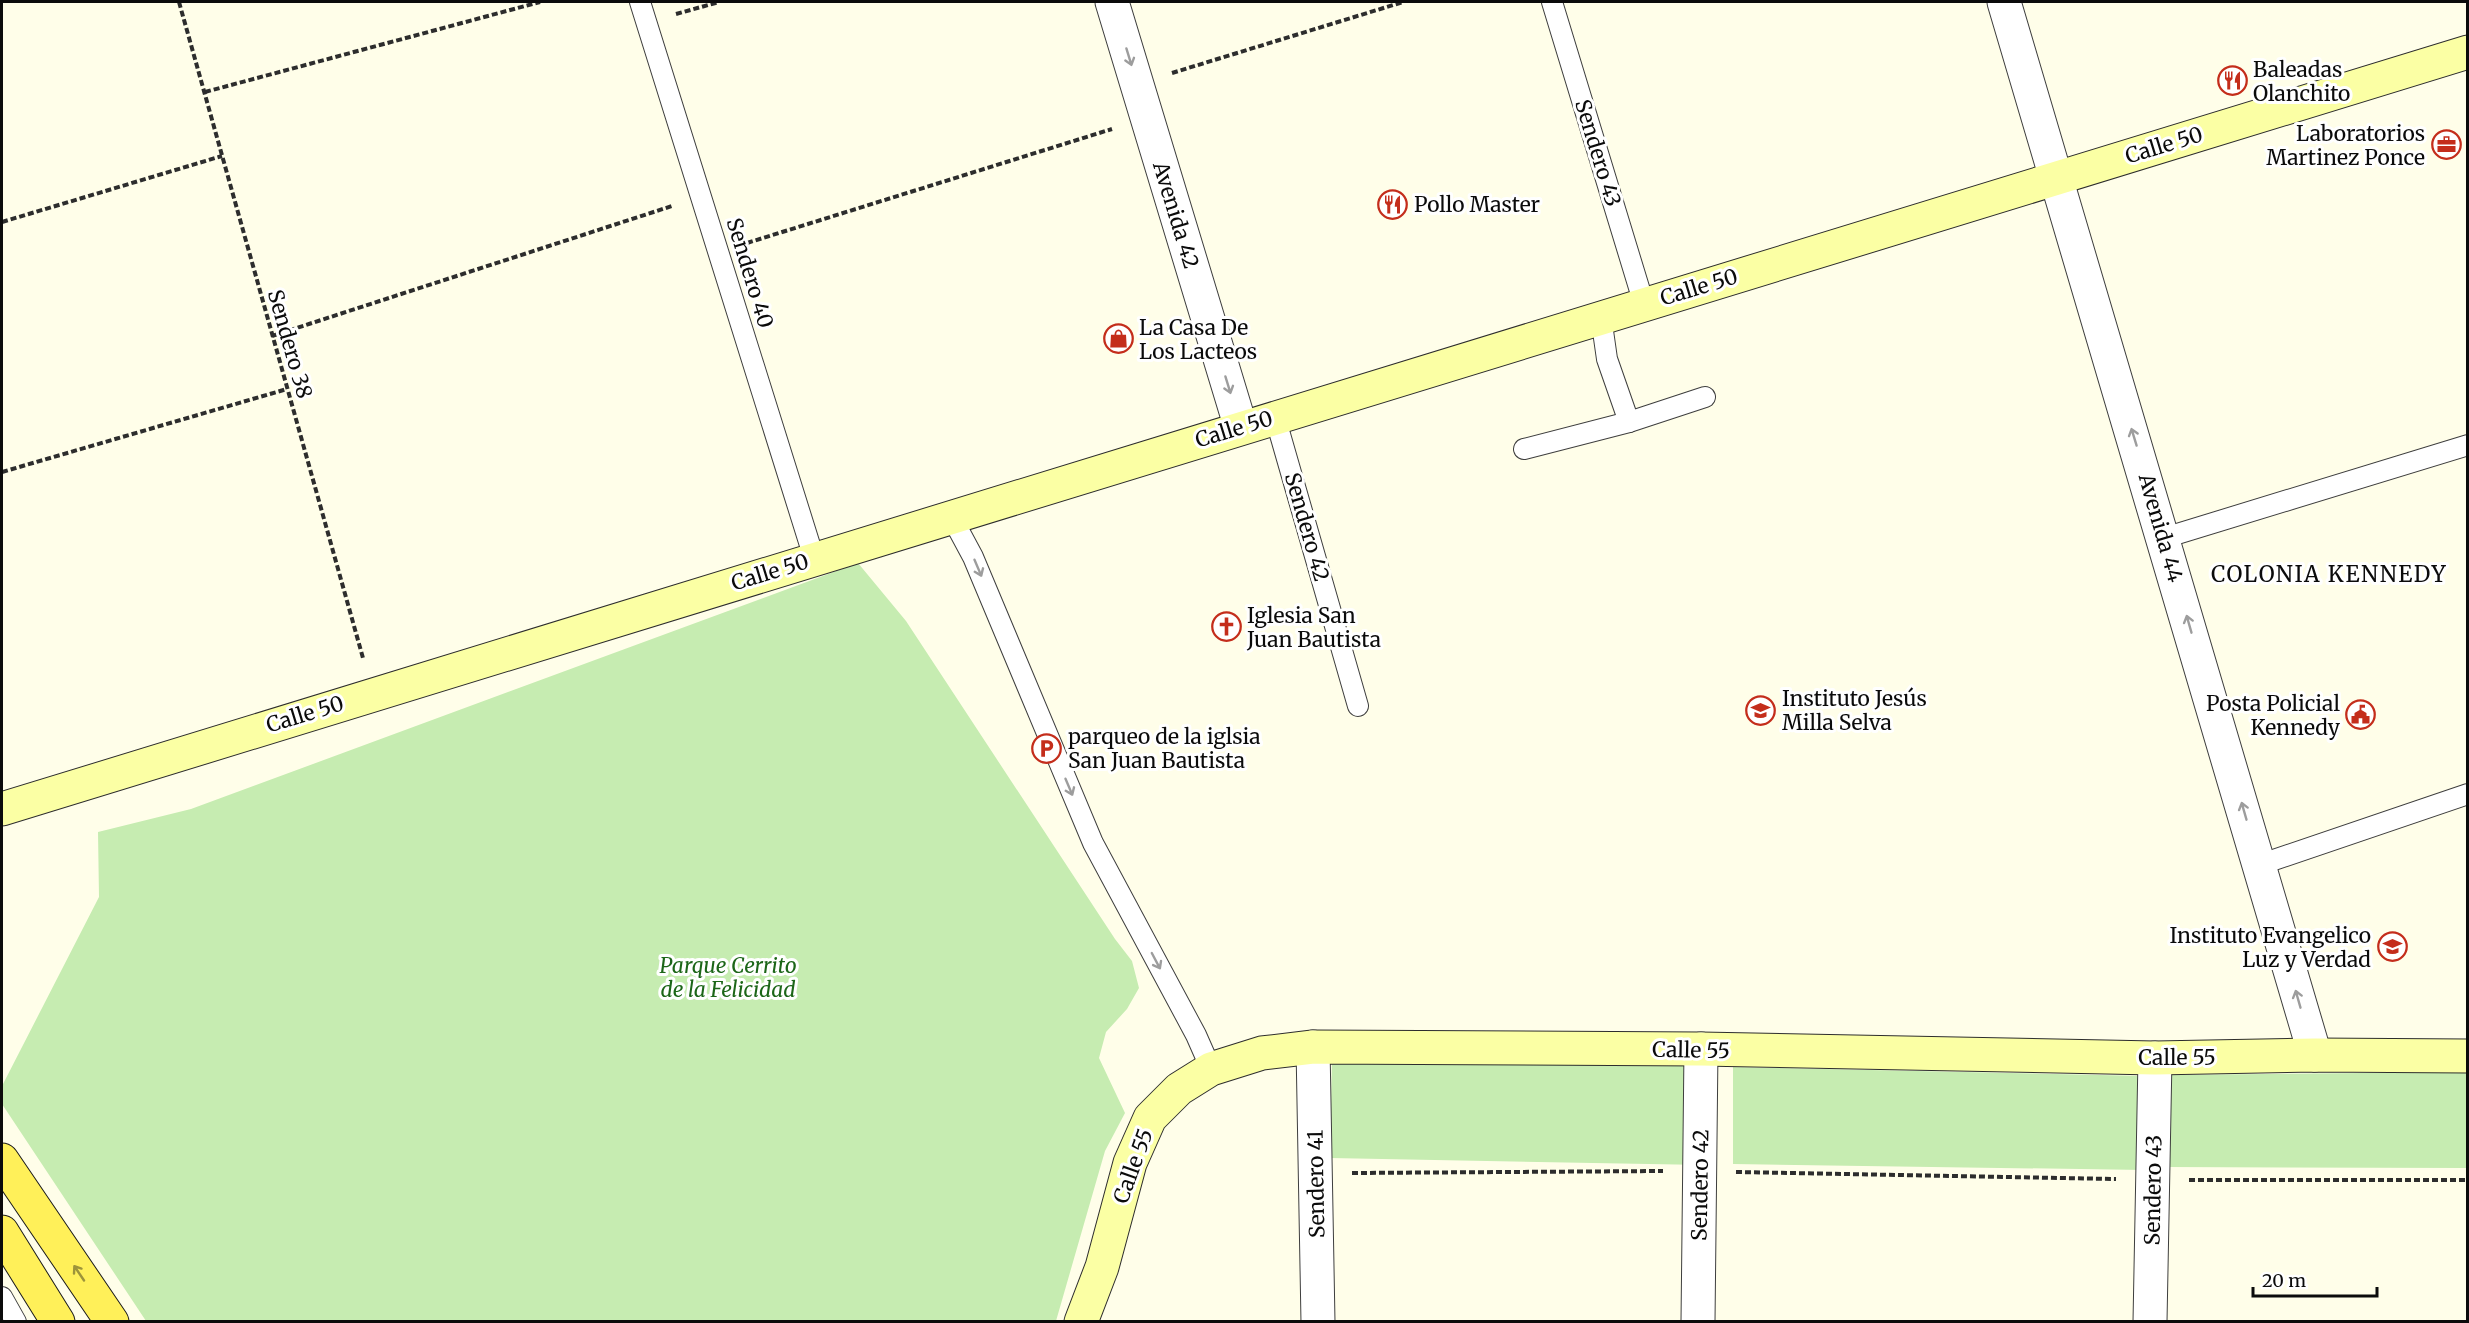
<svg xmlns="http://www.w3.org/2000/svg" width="2469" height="1323" viewBox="0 0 2469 1323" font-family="Merriweather,serif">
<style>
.green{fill:#c6ecb1}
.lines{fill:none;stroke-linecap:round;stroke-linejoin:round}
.lane-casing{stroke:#3e3e3e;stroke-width:22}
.street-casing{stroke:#3e3e3e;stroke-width:35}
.secondary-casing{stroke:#2d2d2d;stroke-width:35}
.primary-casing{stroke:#1c1c1c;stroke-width:35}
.path{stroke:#2d2d2d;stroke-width:4;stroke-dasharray:6 3;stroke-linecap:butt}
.lane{stroke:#fff;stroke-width:20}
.street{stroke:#fff;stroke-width:33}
.secondary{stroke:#fbffa4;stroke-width:33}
.primary{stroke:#fff059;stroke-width:33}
.oneway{stroke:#9d9d9d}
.oneway2{stroke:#9d943a}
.labels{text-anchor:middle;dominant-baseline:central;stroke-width:6;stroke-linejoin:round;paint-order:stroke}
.poi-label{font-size:21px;fill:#0b0b0b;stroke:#fff;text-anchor:start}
.street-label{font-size:21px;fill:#0b0b0b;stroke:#fff}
.park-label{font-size:21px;font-style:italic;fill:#1c6618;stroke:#fff}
.neighbourhood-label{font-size:22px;letter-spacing:1.5px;fill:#0b0b0b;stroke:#fff}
</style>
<rect width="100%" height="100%" fill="#fffee9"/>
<g class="green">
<polygon points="858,563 906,621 1115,939 1132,961 1139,988 1127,1009 1106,1032 1099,1058 1125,1113 1105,1151 1056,1321 146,1321 2,1104 2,1086 99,897 98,832 191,809"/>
<polygon points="1332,1059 1706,1064 1704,1165 1330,1158"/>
<polygon points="1733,1067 2145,1076 2144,1170 1733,1164"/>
<polygon points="2467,1072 2467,1168 2167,1167 2167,1075"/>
</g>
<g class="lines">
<defs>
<g id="lane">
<polyline points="640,2 814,558"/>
<polyline points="1552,2 1644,304"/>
<polyline points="1601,317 1607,359 1629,422"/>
<polyline points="1275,417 1358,706"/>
<polyline points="1524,449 1629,422 1705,397"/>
<polyline points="951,516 973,557 1093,843 1196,1035 1211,1069"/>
<polyline points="2164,538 2468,445"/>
<polyline points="2259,865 2468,794"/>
<polyline points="2,1297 16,1322"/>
</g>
<g id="street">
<polyline points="1112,2 1241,428"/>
<polyline points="2004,2 2315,1055"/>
<polyline points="1313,1047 1318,1322"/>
<polyline points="1698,1322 1701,1049"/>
<polyline points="2150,1322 2155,1058"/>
</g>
<g id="secondary">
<polyline points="2,809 2468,52"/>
<polyline points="1081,1322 1102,1267 1130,1163 1150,1118 1179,1089 1211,1069 1262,1053 1313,1047 1701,1049 2155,1058 2315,1055 2468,1056"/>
</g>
<g id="primary">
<polyline points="2,1160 112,1322"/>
<polyline points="2,1232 58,1322"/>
</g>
</defs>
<use href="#lane" class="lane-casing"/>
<use href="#street" class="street-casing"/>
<use href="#secondary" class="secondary-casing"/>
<use href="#primary" class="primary-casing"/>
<g class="path">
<polyline points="179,2 363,658"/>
<polyline points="676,14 719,2"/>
<polyline points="1172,73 1403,2"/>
<polyline points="205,92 540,2"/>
<polyline points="2,222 222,156"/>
<polyline points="747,243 1112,129"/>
<polyline points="272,336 672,206"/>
<polyline points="2,472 287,389"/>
<polyline points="1736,1172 2116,1179"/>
<polyline points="1352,1173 1663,1171"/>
<polyline points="2189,1180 2468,1180"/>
</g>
<use href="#lane" class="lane"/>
<use href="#street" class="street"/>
<use href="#secondary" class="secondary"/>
<use href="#primary" class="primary"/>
</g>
<defs><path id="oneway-shaft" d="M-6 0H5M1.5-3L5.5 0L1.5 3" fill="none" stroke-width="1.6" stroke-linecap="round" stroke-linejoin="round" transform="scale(1.5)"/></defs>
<g class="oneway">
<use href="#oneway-shaft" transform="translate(1129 57) rotate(73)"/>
<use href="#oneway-shaft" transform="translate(1228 385) rotate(73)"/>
<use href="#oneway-shaft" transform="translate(2134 437) rotate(-107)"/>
<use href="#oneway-shaft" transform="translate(978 568) rotate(67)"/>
<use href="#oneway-shaft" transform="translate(2189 624) rotate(-106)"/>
<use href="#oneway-shaft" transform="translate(1069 787) rotate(67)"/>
<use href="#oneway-shaft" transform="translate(2244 811) rotate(-106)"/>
<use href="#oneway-shaft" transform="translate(1156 961) rotate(62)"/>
<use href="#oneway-shaft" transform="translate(2298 999) rotate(-106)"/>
</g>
<use class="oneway2" href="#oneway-shaft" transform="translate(79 1273) rotate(-124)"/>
<defs>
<symbol id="restaurant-ring" viewBox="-11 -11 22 22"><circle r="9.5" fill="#fff" stroke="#c42d1b" stroke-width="1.5"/><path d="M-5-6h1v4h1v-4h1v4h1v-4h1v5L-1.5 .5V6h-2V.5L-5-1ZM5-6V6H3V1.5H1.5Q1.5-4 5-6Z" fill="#c42d1b"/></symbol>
<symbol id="office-ring" viewBox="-11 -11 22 22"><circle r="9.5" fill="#fff" stroke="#c42d1b" stroke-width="1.5"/><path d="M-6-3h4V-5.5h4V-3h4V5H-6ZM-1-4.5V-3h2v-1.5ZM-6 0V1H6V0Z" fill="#c42d1b"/></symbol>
<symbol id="shop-ring" viewBox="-11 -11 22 22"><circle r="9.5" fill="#fff" stroke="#c42d1b" stroke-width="1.5"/><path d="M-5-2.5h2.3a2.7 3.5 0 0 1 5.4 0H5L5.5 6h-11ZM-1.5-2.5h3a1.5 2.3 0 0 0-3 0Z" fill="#c42d1b"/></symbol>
<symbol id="church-ring" viewBox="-11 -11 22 22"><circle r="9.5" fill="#fff" stroke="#c42d1b" stroke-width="1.5"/><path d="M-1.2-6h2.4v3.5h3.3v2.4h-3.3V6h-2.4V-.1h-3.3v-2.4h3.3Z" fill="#c42d1b"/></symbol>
<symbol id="school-ring" viewBox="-11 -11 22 22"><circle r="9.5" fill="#fff" stroke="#c42d1b" stroke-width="1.5"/><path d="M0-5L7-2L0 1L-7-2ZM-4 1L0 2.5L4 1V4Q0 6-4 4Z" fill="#c42d1b"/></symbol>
<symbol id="civic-ring" viewBox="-11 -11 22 22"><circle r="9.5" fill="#fff" stroke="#c42d1b" stroke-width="1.5"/><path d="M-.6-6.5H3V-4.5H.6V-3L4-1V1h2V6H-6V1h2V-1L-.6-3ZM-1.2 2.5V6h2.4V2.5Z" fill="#c42d1b"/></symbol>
<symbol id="parking-ring" viewBox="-11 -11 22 22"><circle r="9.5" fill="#fff" stroke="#c42d1b" stroke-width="1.5"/><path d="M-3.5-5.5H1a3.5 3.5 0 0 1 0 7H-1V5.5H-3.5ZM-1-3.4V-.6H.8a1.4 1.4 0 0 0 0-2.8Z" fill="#c42d1b"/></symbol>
</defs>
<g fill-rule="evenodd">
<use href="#restaurant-ring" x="2216" y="64" width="33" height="33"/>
<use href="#office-ring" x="2430" y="128" width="33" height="33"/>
<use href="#restaurant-ring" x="1376" y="188" width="33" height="33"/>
<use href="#shop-ring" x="1102" y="322" width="33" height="33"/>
<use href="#church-ring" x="1210" y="610" width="33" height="33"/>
<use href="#school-ring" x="1744" y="694" width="33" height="33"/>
<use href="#civic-ring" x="2344" y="698" width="33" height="33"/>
<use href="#parking-ring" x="1030" y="732" width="33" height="33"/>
<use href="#school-ring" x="2376" y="930" width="33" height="33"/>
</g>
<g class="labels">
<g class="poi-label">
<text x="2253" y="69">Baleadas<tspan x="2253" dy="24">Olanchito</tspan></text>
<text x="2425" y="133" text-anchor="end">Laboratorios<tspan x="2425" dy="24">Martinez Ponce</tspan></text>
<text x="1414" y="204">Pollo Master</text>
<text x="1139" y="327">La Casa De<tspan x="1139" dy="24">Los Lacteos</tspan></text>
<text x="1247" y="615">Iglesia San<tspan x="1247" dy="24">Juan Bautista</tspan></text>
<text x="1782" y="698">Instituto Jesús<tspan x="1782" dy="24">Milla Selva</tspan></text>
<text x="2340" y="703" text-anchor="end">Posta Policial<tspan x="2340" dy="24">Kennedy</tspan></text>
<text x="1068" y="736">parqueo de la iglsia<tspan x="1068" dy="24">San Juan Bautista</tspan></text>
<text x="2371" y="935" text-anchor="end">Instituto Evangelico<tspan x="2371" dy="24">Luz y Verdad</tspan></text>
</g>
<g class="street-label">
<text transform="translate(2164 145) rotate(-17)">Calle 50</text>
<text transform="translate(1598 153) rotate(73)">Sendero 43</text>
<text transform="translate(1176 215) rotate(73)">Avenida 42</text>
<text transform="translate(750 273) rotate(73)">Sendero 40</text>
<text transform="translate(1699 287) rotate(-17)">Calle 50</text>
<text transform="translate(290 344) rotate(74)">Sendero 38</text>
<text transform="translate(1234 429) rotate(-17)">Calle 50</text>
<text transform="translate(1307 527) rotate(74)">Sendero 42</text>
<text transform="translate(2161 528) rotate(74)">Avenida 44</text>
<text transform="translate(770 572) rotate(-17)">Calle 50</text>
<text transform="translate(305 714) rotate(-17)">Calle 50</text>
<text transform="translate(1691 1050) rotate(1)">Calle 55</text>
<text x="2177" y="1057">Calle 55</text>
<text transform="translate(1133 1166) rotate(-70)">Calle 55</text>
<text transform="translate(1316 1184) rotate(-91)">Sendero 41</text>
<text transform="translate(1700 1185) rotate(-89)">Sendero 42</text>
<text transform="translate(2153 1190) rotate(-89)">Sendero 43</text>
</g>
<g class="park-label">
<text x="728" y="965">Parque Cerrito<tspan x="728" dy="24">de la Felicidad</tspan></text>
</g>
<g class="neighbourhood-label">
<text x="2329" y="574">COLONIA KENNEDY</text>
</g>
</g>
<rect width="2469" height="1323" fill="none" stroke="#0b0b0b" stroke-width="6"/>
<path d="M2253 1287v9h124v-9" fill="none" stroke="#0b0b0b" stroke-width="3"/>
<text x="2262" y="1287" font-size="18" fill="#0b0b0b" stroke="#ffffff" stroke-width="4.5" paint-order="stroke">20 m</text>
</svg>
